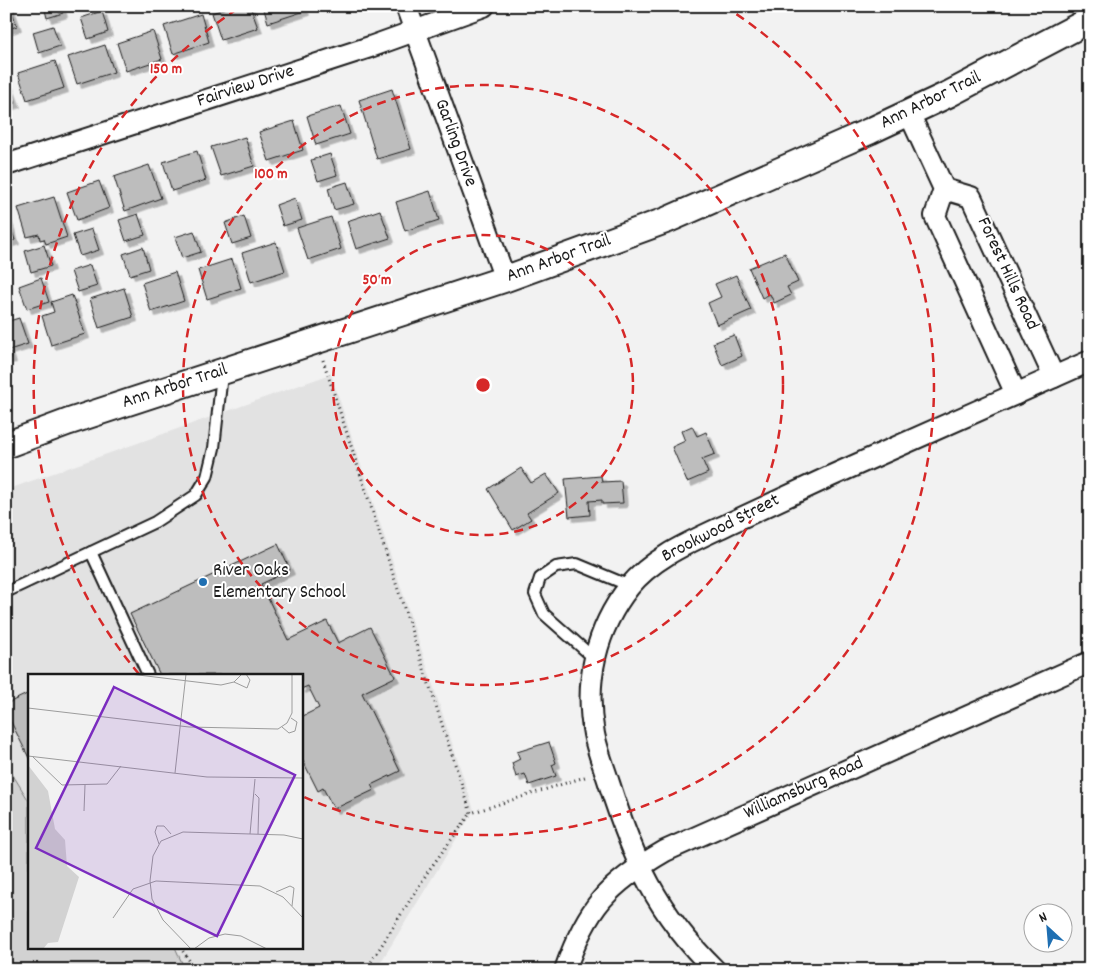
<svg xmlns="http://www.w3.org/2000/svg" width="1096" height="976" viewBox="0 0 1096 976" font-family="Dekko,sans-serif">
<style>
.built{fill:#e2e2e2}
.green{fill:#d2d2d2;stroke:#777}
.building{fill:#bdbdbd;stroke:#1c1c1c;filter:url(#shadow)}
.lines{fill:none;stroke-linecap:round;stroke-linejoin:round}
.service-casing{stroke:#1c1c1c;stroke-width:14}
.minor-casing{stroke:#1c1c1c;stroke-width:24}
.tertiary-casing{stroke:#1c1c1c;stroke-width:29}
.path{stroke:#1c1c1c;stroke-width:3;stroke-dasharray:1 4;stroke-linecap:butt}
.service{stroke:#fff;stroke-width:10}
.minor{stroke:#fff;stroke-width:20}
.tertiary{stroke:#fff;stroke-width:25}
.ring{fill:none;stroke:#d62828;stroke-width:2.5;stroke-dasharray:9 6}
.poi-dot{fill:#1f6fb2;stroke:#fff;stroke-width:2}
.labels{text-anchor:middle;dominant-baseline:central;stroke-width:4;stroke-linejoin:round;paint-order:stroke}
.street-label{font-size:19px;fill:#1c1c1c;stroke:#fff}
.poi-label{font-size:19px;fill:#1c1c1c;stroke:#fff;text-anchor:start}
.inset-road{fill:none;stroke:#9c9c9c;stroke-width:1}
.view{fill:#7b2cbf;fill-opacity:0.15;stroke:#7b2cbf;stroke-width:2.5}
.inset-edge{fill:none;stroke:#1c1c1c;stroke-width:2.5}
.centre{fill:#d62828;stroke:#fff;stroke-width:2.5}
.ring-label{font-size:15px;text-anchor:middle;font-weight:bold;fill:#d62828;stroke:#fff;stroke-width:4;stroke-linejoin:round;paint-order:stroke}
</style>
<defs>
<filter id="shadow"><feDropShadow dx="4.5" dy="4.5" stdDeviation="0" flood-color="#0004"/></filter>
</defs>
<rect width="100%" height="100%" fill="#f2f2f2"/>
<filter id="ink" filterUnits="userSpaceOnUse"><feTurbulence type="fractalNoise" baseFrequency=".02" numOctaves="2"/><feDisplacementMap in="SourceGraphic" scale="10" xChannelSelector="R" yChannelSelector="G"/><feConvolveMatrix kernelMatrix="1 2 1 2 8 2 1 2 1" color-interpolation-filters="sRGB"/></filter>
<g filter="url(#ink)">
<polygon class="built" points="331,374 474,810 376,970 131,970 117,947 301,947 301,675 29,675 29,801 6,764 6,490"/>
<polygon class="green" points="6,764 29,801 29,947 175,947 185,970 6,970"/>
<g class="building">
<polygon points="10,6 17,26 6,30 6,7"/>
<polygon points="44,6 61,6 63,13 47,18"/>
<polygon points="231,6 250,6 258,28 221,40 212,13"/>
<polygon points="263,6 303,6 305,11 268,23"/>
<polygon points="102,11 108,32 88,39 81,18"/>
<polygon points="201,14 209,42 173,54 164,26"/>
<polygon points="53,26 60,46 39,53 33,32"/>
<polygon points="153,31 162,59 126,71 117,43"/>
<polygon points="105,45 114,72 77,84 68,57"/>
<polygon points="55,61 64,88 27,100 18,73"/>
<polygon points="6,76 16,103 6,106"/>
<polygon points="392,89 411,149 377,159 359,100"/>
<polygon points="341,106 350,134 316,145 307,116"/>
<polygon points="294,121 303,150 269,161 259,132"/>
<polygon points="245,137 254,166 221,176 211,147"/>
<polygon points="197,151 206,180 172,191 163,162"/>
<polygon points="330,154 337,175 318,181 311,160"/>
<polygon points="149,165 161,198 125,211 114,177"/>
<polygon points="99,181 109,208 77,220 67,192"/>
<polygon points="347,182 354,204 334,210 328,188"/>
<polygon points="430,191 439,220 405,231 396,202"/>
<polygon points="54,197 67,237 46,244 44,239 40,240 39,234 27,237 18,208"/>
<polygon points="295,198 302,220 283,226 276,205"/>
<polygon points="380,210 390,238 356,249 347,221"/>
<polygon points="6,213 15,240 6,243"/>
<polygon points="138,214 145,235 126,241 119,220"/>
<polygon points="244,216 251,238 232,244 225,223"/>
<polygon points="331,217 341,249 308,260 297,228"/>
<polygon points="92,229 99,250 80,256 73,235"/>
<polygon points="194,231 201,252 182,258 175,237"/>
<polygon points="276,242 285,271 251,282 242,253"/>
<polygon points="44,245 51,266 31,272 25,251"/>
<polygon points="143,247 149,269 130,275 123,254"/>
<polygon points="785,253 798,282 787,287 791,295 774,303 770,294 762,298 749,268"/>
<polygon points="232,259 241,288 207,299 198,270"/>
<polygon points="90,265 97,286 78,292 71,271"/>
<polygon points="175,272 184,301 151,312 142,283"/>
<polygon points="736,275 751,310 717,325 708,303 721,297 715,284"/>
<polygon points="41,278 49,302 27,309 19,286"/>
<polygon points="124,288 133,317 99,328 90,299"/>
<polygon points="72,295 85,334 51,345 42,316 54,312 51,302"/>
<polygon points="19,318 28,344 9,350 12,358 6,359 6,322"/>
<polygon points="734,335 742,356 722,365 713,343"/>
<polygon points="692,426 697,436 706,432 715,454 702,459 708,473 687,482 672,447 685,441 681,431"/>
<polygon points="521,468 531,483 546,474 559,493 527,513 531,519 513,530 488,489"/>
<polygon points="601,476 602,482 621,481 623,503 602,504 602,500 589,501 590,515 569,517 565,479"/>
<polygon points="278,544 290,570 261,584 288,640 327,621 338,643 370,627 395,677 362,693 400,771 371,785 374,790 334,809 323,788 318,791 301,757 301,717 319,708 308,686 301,689 301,675 160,675 130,614"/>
<polygon points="29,693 29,758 6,712 6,704"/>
<polygon points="549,742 556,763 552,765 556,776 529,785 525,774 516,777 512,763 520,759 517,752"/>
</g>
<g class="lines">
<defs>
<g id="service">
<polyline points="91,552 148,675"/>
<polyline points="6,592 155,522 196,495 207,477 214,448 222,374"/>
<polyline points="595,659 544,614 535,594 540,578 556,567 577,564 630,586"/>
</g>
<g id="minor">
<polyline points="406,6 505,279"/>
<polyline points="909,113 944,189 935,216 1016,394"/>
<polyline points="6,165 370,47 484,6"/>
<polyline points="944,189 971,197 1054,377"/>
<path d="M565,970C587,907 608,884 665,851L1090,662"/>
<path d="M715,970C656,912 634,861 609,783C604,767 597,750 594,734C584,681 596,629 629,587C654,556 693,541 728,524C762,508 796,492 831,476C917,438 1003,399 1090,361"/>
</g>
<polyline id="tertiary" points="6,445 68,422 505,279 667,220 870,131 949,94 1090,20"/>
</defs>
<use href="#service" class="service-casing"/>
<use href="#minor" class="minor-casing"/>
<use href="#tertiary" class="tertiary-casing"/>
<g class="path">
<polyline points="323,360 471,813 588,776"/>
<polyline points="180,947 196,970"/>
<polyline points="366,970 429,870 471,813"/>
</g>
<use href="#service" class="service"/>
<use href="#minor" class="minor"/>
<use href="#tertiary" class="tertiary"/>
</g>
</g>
<g class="ring">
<circle cx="483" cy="385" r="150"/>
<circle cx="483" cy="385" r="300"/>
<path d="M139 674A449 449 0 0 1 242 6M724 6A449 449 0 0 1 304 797"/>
</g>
<circle class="poi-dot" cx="203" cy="582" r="5"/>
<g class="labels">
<g class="street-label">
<text transform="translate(246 87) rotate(-18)">Fairview Drive</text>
<text transform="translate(931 101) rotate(-26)">Ann Arbor Trail</text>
<text transform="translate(455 143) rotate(70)">Garling Drive</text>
<text transform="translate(559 259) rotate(-20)">Ann Arbor Trail</text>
<text transform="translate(1007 274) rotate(65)">Forest Hills Road</text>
<text transform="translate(175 387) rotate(-18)">Ann Arbor Trail</text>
<text transform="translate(721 529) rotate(-27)">Brookwood Street</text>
<text transform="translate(804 789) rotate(-24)">Williamsburg Road</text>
</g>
<g class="poi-label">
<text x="213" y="571">River Oaks<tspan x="213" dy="22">Elementary School</tspan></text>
</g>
</g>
<g transform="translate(28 674)">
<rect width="275" height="275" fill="#f2f2f2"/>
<path d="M0,91L20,117L27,155L37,166L39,192L51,203L30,268L20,269L15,275H0Z" fill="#d2d2d2"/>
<path class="inset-road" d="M102,0L193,11L206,8L214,0M206,8L219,14L222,6L218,0M0,34L161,53L250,55L259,49L264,39V0M254,53L261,59L267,57L269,48L263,44M0,82L179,103L275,104M5,83L34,111L79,110L93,92M147,99L158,0M227,120L231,124L230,160M56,137L57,111M222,160L227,105M131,170L127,158L129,152H136L143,160M248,218L262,212L266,214L264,232M85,244L105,215L128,207L232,212L255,223L275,244M163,275L135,246L124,225L122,207L125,182L133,167L155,158L256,161L275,165M166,275L181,264L197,260L213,262L239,275"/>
<path class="view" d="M86,13L267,101L189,262L8,174Z"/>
<rect width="275" height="275" class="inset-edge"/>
</g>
<circle cx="483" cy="385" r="8" class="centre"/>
<g class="ring-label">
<text x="166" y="73">150 m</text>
<text x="271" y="178">100 m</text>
<text x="377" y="284">50 m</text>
</g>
<rect width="1096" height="976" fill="none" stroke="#fff" stroke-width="25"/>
<rect x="12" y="12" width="1071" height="951" fill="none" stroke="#1c1c1c" stroke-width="2" filter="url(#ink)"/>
<g transform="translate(1048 928) rotate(334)"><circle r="24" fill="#ffffff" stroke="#a4a4a4"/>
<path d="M0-4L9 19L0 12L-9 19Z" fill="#1f6fb2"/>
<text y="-8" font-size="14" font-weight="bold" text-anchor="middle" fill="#1c1c1c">N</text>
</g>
</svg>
